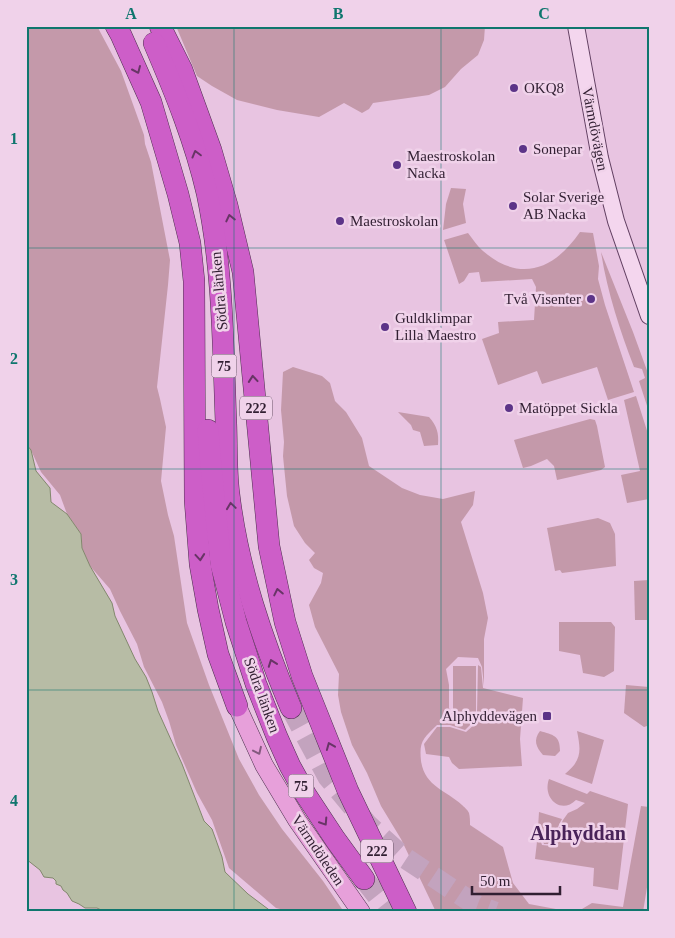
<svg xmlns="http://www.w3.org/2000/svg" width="675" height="938" viewBox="0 0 675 938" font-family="'Times New Roman',serif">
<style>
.green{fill:#c499aa}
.water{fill:#b7bca5;stroke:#82886d}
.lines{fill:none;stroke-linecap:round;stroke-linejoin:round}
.motorway-tunnel{stroke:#c3a3be;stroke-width:21;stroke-dasharray:21 11;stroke-linecap:butt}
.secondary-casing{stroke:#624062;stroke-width:18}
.primary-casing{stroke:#4d304e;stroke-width:19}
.motorway-casing{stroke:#4d304e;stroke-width:22}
.secondary{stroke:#f4d6ee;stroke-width:16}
.primary{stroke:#e7a0da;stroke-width:18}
.motorway{stroke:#cd5ec8;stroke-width:21}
.oneway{stroke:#683566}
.oneway2{stroke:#83597e}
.grid{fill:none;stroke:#0f766e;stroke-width:1;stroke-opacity:0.55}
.poi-dot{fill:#5c3488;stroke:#f0d2ea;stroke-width:2}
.labels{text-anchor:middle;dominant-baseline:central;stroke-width:5;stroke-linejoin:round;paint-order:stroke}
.shield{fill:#f0d2ea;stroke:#6a5569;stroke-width:1}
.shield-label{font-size:14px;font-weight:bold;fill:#311f32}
.poi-label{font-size:15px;fill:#311f32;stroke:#f0d2ea;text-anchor:start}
.street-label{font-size:15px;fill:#311f32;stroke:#f0d2ea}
.district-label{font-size:20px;font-weight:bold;fill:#492359;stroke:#f0d2ea}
.neatline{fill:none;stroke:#0f766e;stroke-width:2}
.grid-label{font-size:16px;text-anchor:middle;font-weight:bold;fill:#0f766e}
</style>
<rect width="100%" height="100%" fill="#e8c4e1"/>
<g class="green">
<polygon points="26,26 97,26 121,71 144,135 145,144 151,162 170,260 168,285 157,387 160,399 166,427 161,481 168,515 174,536 187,623 209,685 239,759 259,795 282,829 323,881 344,912 292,912 276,908 229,868 212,820 197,793 176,745 169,721 162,702 144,667 137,644 120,611 110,589 90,566 82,548 81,534 67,514 60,495 41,472 31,450 26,444"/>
<polygon points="176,26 485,26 484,40 478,55 461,69 445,87 429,95 373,103 369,109 362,113 344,103 319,117 277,110 237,100 212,86 197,76"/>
<polygon points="451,188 466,189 463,204 466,223 443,230 446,204"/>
<path d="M580,232L593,233L599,266L598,279L605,305L634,392L608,400L597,367L542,384L537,371L498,385L482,339L499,333L498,322L534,320L536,287L532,279L481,282L479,272L469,273L464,281L459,284L444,240L468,233C473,239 477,246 483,251C520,283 554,270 580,232Z"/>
<path d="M601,252L633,332L649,376V412L639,381L645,378L642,369L634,367C620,331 607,291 601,252Z"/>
<path d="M293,367L322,376L330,383L335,401L346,412L362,438L369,466L402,488L420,495L443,499L475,491L473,505L461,522L483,593L488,618L484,639V686L482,667L478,658L458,657L446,669L449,685V708L452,715L466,717L472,723L465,730L450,725H437C423,739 419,741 421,761C425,787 446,790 462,805C464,807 468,810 469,813C470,817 470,821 470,825L503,847L513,883L529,904L572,912H436L401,839L381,806L367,773L352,745L341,712L338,695L339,674L315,627L309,605L321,583L323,573L314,568L309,560L315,553L305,543L294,526L287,496L283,456L284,442L281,410L283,372Z"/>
<polygon points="636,396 649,437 649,499 627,503 621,475 640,471 624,400"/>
<path d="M398,412L429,417C437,426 439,433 438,445L424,446L420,432L413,430L411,425Z"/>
<polygon points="590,419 595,420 597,426 605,467 601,470 557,480 554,466 547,459 531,466 523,468 514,440"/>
<polygon points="598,518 610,523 615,534 616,566 562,573 560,570 555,571 547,528"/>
<polygon points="649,580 649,620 635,620 634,581"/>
<polygon points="559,622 611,622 615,627 614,671 604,677 583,673 580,655 559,651"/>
<polygon points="478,665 481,667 483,688 523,698 520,739 522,766 459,769 452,763 449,757 426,754 424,744 437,727 450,727 466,732 475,724 475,718 477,713"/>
<rect x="453" y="666" width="23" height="47"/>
<polygon points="626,685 649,687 649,724 647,726 644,727 624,713"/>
<path d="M540,731C553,735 560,735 560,751L555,756L543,755C536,747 533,740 540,731Z"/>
<path d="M577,731L604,740L592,784L565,774C582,760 581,751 577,731Z"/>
<path d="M549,779L587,794L590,791L628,804L618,890L593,886L594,868L535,859L538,833L542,845L551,846L563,820L568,813L577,809L585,803L576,800C561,815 542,798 549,779Z"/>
<polygon points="641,806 649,807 649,875 643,912 577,912 592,903 623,907 630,866"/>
<polygon points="539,812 562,819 549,844 544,844 538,828"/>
</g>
<polygon class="water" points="26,444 31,450 36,471 50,488 51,502 67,514 81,534 82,548 90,566 112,603 115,616 135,659 146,677 152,692 158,711 182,764 204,821 212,829 216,840 222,857 225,872 248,894 272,912 105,912 97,908 85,908 79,904 72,901 67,893 63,890 61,886 56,884 56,881 53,878 44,877 40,870 26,859"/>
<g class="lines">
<g class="motorway-tunnel">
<polyline points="291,708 328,777 367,824 402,856 476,905 495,912"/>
<polyline points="364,879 390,912"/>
</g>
<defs>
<polyline id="secondary" points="576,26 600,158 616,221 649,316"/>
<polyline id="primary" points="237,706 264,765 297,820 361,912"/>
<g id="motorway">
<polyline points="116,26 121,35 151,102 178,194 190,243 194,281 195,500 200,564 208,609 218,654 237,706"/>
<polyline points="160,26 182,70 211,150 227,205 243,272 269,546 285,622 302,676 348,791 406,912"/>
<path d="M154,43C175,92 195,141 207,193C223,268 223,346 226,423C227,446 226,471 229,494C238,569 262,639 291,708"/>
<polyline points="208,430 211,467 221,564 236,622 256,684 277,737 290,766 306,795 335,839 364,879"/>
</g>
</defs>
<use href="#secondary" class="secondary-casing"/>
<use href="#primary" class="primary-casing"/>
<use href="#motorway" class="motorway-casing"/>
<use href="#secondary" class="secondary"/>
<use href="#primary" class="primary"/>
<use href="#motorway" class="motorway"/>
</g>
<defs><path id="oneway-chevron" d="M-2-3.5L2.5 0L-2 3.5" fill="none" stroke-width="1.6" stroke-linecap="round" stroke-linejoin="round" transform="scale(1.25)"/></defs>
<g class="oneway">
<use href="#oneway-chevron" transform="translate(137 70) rotate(66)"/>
<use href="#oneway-chevron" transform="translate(196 154) rotate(-105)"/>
<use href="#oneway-chevron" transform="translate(230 218) rotate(-103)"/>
<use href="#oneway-chevron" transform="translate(253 379) rotate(-95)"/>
<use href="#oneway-chevron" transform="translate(231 506) rotate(-98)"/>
<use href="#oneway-chevron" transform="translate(200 557) rotate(85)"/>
<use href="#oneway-chevron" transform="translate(278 592) rotate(-102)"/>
<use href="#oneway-chevron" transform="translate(272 663) rotate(-110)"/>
<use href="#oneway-chevron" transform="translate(330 746) rotate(-112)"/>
<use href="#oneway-chevron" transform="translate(324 822) rotate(57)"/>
</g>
<use class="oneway2" href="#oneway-chevron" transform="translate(258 751) rotate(65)"/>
<path class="grid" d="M234,26V912M441,26V912M26,248H649M26,469H649M26,690H649"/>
<g class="poi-dot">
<circle cx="514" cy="88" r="5"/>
<circle cx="523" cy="149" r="5"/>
<circle cx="397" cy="165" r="5"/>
<circle cx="513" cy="206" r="5"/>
<circle cx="340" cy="221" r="5"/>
<circle cx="591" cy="299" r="5"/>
<circle cx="385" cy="327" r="5"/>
<circle cx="509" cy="408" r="5"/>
<rect x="542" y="711" width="10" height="10" rx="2.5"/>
</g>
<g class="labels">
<g class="shield">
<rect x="211.5" y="354.5" width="25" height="23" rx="4"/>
<rect x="240" y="396.5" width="32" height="23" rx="4"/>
<rect x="288.5" y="774.5" width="25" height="23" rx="4"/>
<rect x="361" y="839.5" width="32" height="23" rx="4"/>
</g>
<g class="shield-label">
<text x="224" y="366">75</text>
<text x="256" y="408">222</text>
<text x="301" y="786">75</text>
<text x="377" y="851">222</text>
</g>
<g class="poi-label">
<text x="524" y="88">OKQ8</text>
<text x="533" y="149">Sonepar</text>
<text x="407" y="156">Maestroskolan<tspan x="407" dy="17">Nacka</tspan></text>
<text x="523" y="197">Solar Sverige<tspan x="523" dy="17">AB Nacka</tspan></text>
<text x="350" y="221">Maestroskolan</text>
<text x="581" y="299" text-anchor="end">Två Visenter</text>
<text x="395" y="318">Guldklimpar<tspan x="395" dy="17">Lilla Maestro</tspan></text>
<text x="519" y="408">Matöppet Sickla</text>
<text x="537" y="716" text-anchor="end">Alphyddevägen</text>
</g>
<g class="street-label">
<text transform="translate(595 129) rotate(79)">Värmdövägen</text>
<text transform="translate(219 291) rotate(-95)">Södra länken</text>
<text transform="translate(262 695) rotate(70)">Södra länken</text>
<text transform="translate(318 850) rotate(56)">Värmdöleden</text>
</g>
<g class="district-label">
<text x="578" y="833">Alphyddan</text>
</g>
</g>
<rect width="675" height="938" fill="none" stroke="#f0d2ea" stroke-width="55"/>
<path d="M472 886v8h88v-8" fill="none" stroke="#311f32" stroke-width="2.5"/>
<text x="480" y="886" font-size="15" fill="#311f32" stroke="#f0d2ea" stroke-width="4" paint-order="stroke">50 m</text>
<rect x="28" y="28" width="620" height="882" class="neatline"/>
<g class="grid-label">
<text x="131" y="19">A</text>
<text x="338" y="19">B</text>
<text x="544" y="19">C</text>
<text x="14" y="144">1</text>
<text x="14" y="364">2</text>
<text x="14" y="585">3</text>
<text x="14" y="806">4</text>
</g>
</svg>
